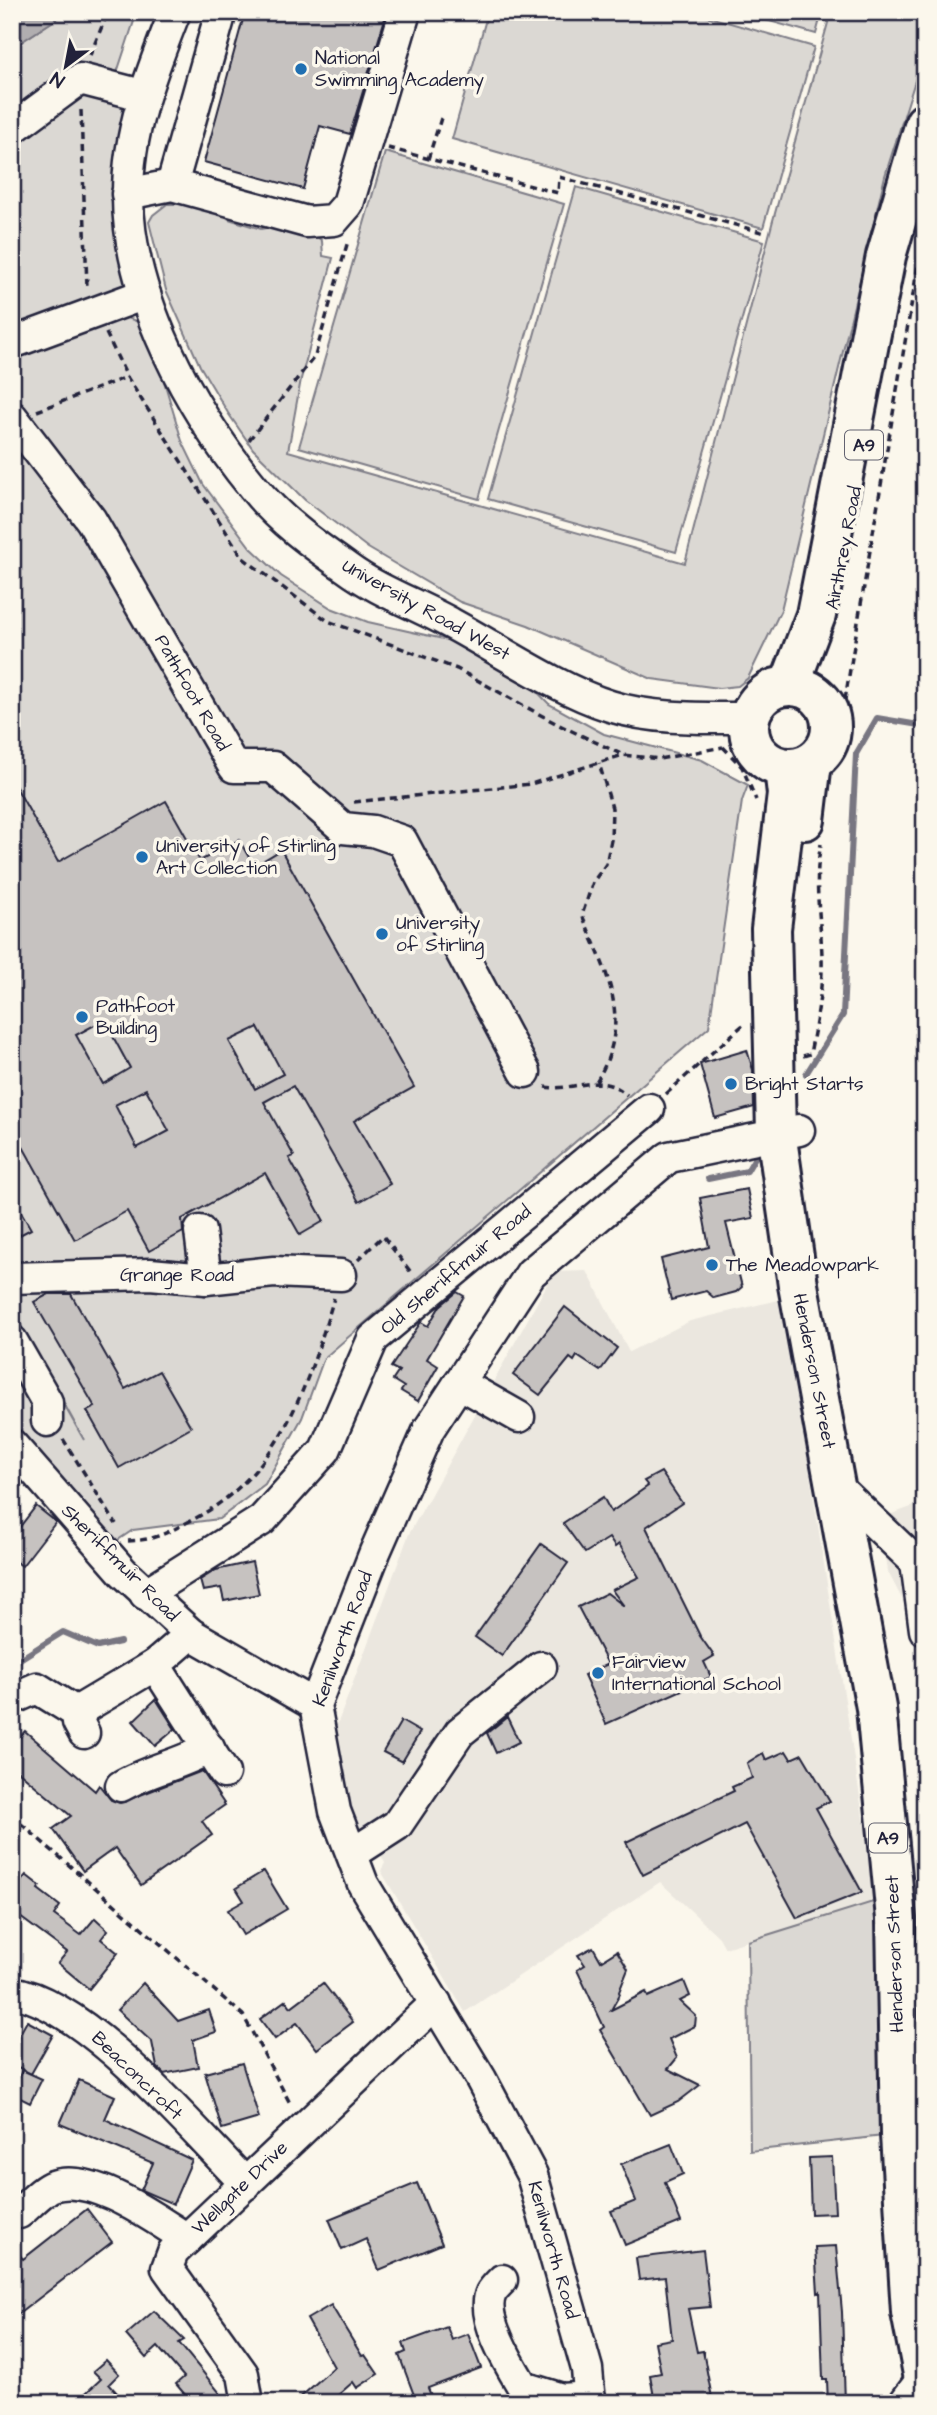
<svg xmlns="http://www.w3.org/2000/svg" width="937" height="2415" viewBox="0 0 937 2415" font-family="'Architects Daughter',sans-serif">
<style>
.built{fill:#ebe7df}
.green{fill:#dbd8d3;stroke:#7e7d87;stroke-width:2}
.water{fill:#b1aeb0;stroke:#787681;stroke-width:2}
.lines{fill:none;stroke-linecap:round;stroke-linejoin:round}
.stream{stroke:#787681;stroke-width:6}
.building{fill:#c6c2c0;stroke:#22223b;stroke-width:2;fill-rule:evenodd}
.minor-casing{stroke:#22223b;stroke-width:35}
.major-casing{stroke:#22223b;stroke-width:44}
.path{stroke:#22223b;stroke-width:3.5;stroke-dasharray:7 5;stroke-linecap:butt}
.minor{stroke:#fbf7ec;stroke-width:30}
.major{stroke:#fbf7ec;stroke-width:38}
.poi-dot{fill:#1f6fb2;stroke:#fbf7ec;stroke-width:2.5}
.labels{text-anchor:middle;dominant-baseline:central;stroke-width:7;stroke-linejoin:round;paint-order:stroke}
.shield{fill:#fbf7ec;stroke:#636270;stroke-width:2}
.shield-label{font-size:18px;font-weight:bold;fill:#22223b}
.poi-label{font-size:19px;fill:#22223b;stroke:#fbf7ec;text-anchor:start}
.street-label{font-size:19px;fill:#22223b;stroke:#fbf7ec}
</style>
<rect width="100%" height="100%" fill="#fbf7ec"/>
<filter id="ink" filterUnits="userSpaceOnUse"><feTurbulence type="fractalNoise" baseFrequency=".0143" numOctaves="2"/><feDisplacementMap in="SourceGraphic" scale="14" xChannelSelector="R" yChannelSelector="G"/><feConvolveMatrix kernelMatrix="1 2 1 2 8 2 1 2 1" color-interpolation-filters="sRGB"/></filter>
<g filter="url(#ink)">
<g class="built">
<polygon points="587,1271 629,1352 690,1321 783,1299 876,1901 725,1948 719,1937 660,1882 465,2012 381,1871 385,1863 373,1840 361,1836 345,1798 334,1733 409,1534 554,1272"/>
<polygon points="925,1502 925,1643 888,1572 881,1518"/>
</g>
<g class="green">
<polygon points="67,12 137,12 110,94 120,100 123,108 114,206 128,279 123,292 12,334 12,48"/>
<polygon points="488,12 692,12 814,47 763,228 452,139"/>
<polygon points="737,12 822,12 816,34"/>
<polygon points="831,12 925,12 925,49 885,176 781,610 748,678 738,686 719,688 652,679 528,625 460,602 368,548 305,500 253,449 228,413 200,366 166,290 149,222 153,215 167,204 180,204 181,198 211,205 229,219 261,229 280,225 316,236 322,241 323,256 333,258 301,379 288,451 685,563 772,224"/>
<polygon points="385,152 564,204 479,499 299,447"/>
<polygon points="576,187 764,241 676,552 488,499"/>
<polygon points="125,317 144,324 151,338 182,441 203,484 250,547 281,576 331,608 368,622 452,641 520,674 549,704 604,734 702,760 748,785 742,801 709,1027 324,1358 302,1418 265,1484 219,1519 133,1530 109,1546 12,1420 12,1314 84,1440 12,1309 12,358"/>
<polygon points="876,1901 892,2135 750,2151 748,1941"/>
</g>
<polygon class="water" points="12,12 67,12 12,48"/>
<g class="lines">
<g class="stream">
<polyline points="806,1074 843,1015 856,754 877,718 925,726"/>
<polyline points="708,1179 747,1171 757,1154"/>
<polyline points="12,1664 63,1632 98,1647 120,1642"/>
</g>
</g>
<g class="building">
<polygon points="245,12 387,12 350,134 320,126 303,189 204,162"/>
<path d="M12,780L58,862L166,801L200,861L239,840L254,866L281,850L414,1087L354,1121L390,1184L359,1202L293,1086L264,1102L294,1156L289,1158L324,1221L300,1235L265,1173L182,1219L183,1232L149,1251L127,1211L75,1240L12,1127ZM104,1020L130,1068L103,1084L76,1035ZM258,1027L283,1074L255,1089L229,1041ZM146,1089L169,1131L137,1148L115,1105Z"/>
<polygon points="747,1050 753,1070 754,1107 715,1118 700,1064"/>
<polygon points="747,1189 753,1218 726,1223 742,1287 736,1292 714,1298 706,1291 671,1300 661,1259 709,1247 700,1198"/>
<polygon points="12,1196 31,1229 12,1239"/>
<polygon points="457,1292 464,1296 427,1359 438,1366 418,1401 401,1391 404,1387 393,1380 399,1371 391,1367 421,1322 428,1326 440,1306"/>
<polygon points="49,1294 71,1294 125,1389 159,1371 191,1427 119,1468 87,1411 95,1407 34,1302"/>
<polygon points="565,1307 617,1348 600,1371 577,1356 574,1361 570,1358 540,1395 513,1375"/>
<polygon points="661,1472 682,1503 646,1527 700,1636 714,1656 704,1662 711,1677 606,1724 584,1675 608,1664 578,1607 607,1593 624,1606 612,1590 639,1577 619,1544 615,1547 609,1538 585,1553 563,1523 603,1497 611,1512 648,1486 644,1481"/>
<polygon points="36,1506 56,1522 22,1566 12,1559 12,1537"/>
<polygon points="541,1544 568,1563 502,1656 475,1637"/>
<polygon points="252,1562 259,1594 224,1601 221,1588 203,1591 200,1580 216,1570"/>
<polygon points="156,1699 175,1729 155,1746 133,1721"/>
<polygon points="507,1717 519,1742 496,1753 487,1733"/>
<polygon points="401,1721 420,1732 402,1762 383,1752"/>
<polygon points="25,1731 95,1791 99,1785 111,1800 120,1803 202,1771 225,1805 202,1821 212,1835 141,1885 115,1848 83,1871 53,1829 71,1816 12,1766 12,1746"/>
<polygon points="786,1751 791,1759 802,1754 830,1801 816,1808 862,1892 797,1918 745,1824 643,1875 626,1842 734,1791 732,1787 752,1778 747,1763 763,1753 766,1760"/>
<polygon points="264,1871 287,1909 243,1935 228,1910 244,1901 236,1888"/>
<polygon points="26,1875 40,1886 38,1889 60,1906 54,1915 81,1935 95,1918 108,1930 101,1939 118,1953 89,1989 58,1963 67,1952 12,1911 12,1892"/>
<polygon points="593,1947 601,1961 617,1951 628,1969 619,1992 620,1994 611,2010 646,1992 648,1997 684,1981 690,1996 680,2001 696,2016 695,2026 669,2039 677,2058 668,2069 700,2085 678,2102 650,2115 600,2030 604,2027 577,1970 585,1965 578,1955"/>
<polygon points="143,1983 178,2021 209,2010 216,2032 193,2040 198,2067 164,2074 157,2067 152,2042 117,2010"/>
<polygon points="323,1983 353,2022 317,2049 297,2023 275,2039 260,2019 286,2000 291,2007"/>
<polygon points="27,2021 53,2035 31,2074 12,2064 12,2037 17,2039"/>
<polygon points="242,2063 259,2118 222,2129 205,2073"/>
<polygon points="22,2070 42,2079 30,2103 12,2094"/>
<polygon points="79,2080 115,2096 105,2119 192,2160 173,2204 141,2190 153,2163 60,2124"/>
<polygon points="671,2144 683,2174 665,2182 681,2222 625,2245 611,2211 636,2201 621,2164"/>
<polygon points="832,2157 835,2213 811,2214 809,2158"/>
<polygon points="417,2183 442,2244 379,2270 366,2239 342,2250 329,2219"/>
<polygon points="87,2209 112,2242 12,2319 12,2246 23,2259"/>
<polygon points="836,2246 842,2312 845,2403 828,2403 827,2380 823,2380 820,2292 818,2293 815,2247"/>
<polygon points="703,2250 710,2307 688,2309 697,2352 703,2351 713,2403 655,2403 650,2375 661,2373 655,2342 672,2339 665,2277 639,2280 636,2258"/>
<polygon points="331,2305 362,2356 365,2355 378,2374 357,2388 353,2382 329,2403 294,2403 334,2367 307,2319"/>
<polygon points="154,2311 184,2340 179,2343 220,2393 208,2403 192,2403 176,2384 184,2377 158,2347 146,2358 126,2335"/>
<polygon points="447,2327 452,2340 468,2334 481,2368 428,2388 434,2403 417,2403 399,2355 406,2352 403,2343"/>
<polygon points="106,2360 119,2374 109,2384 126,2403 75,2403 101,2379 93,2371"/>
</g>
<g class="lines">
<defs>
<g id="minor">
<path d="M175,12C152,71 128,129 128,194C127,295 191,411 253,487C278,519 314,545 347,568C378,591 418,605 452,624C500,650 559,690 610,706C654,720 705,718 750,718"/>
<polyline points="12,129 80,79 142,95"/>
<polyline points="172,185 221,12"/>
<polyline points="127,194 172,185 307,222 334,220 348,204 405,12"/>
<polyline points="12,343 145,294"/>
<polyline points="12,417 91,520 234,767 273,767 343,828 373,831 402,841 525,1072"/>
<polyline points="200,1231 206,1279"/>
<polyline points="12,1278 150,1274 206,1279 274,1272 341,1275"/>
<polyline points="12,1341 47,1402 47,1421"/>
<polyline points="459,1383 519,1417"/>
<polyline points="12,1445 123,1572 191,1634 315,1705"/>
<polyline points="835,1485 925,1571"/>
<polyline points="916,1562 925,1630"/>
<polyline points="145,1594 262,1520 325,1450 373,1339 649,1109"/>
<polyline points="191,1634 155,1665 224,1773"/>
<polyline points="12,1699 37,1688 79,1714"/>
<polyline points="84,1733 78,1722 83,1708 155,1665"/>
<path d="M121,1786C150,1769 180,1765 209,1748"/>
<polyline points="352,1854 397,1825 460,1732 541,1667"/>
<path d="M12,1992C87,2004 192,2129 246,2184"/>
<path d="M19,2213C29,2205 42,2190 53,2186C92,2172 155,2219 187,2239"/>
<path d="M502,2280C498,2284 493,2289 491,2293C480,2317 511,2367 523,2387L562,2399L590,2397"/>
<polyline points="248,2403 243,2374 167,2268 173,2252 436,2003"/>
<polyline points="590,2403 587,2369 532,2175 481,2079 363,1884 335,1811 315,1705 375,1552 429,1429 531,1273 669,1157 799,1130"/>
<polyline points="904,2403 923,2378"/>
</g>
<g id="major">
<polyline points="789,686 816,615 886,256 925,123"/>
<circle cx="790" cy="727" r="41"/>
<polyline points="784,768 787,794 771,929 776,1132 798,1285 876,1708 896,1919 900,2135 911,2312 925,2384"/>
<polyline points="805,820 812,762"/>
</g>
</defs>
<use href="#minor" class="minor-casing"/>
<use href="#major" class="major-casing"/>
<g class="path">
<polyline points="90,55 108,12"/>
<polyline points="81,110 87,288"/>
<polyline points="388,148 558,193 559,177 765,233"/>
<polyline points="428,159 442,115"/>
<polyline points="106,333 127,377 243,558 328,621 457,669 559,725 623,755"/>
<polyline points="37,411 127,377"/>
<polyline points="249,440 315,356 348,241"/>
<polyline points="723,747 742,767 756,800"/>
<polyline points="837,747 921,247"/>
<polyline points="354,802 531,784 623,755 659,759 723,747"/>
<path d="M803,1056L810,1054C816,1022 823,991 822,957C821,917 813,884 821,844"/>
<path d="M596,1082C634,1020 607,974 582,915L593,882L606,864L611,840L612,808L599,763"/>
<path d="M545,1087C574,1092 601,1071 627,1095"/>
<polyline points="666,1094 744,1024"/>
<polyline points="358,1260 383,1236 413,1275"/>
<polyline points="63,1439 116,1524"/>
<path d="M128,1541C157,1540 166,1533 192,1520C280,1475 307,1387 334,1298"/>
<polyline points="12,1816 243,2015 291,2105"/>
</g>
<use href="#minor" class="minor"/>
<use href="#major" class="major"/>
</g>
</g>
<g class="poi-dot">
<circle cx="301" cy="69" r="7"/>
<circle cx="142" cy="857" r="7"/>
<circle cx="382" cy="934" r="7"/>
<circle cx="82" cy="1017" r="7"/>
<circle cx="731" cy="1084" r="7"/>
<circle cx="712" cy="1265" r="7"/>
<circle cx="598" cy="1673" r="7"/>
</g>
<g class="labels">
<g class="shield">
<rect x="845" y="430.5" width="38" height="29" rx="5"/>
<rect x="869" y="1823.5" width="38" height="29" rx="5"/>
</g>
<g class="shield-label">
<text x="864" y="445">A9</text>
<text x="888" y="1838">A9</text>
</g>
<g class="poi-label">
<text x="315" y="58">National<tspan x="315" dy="22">Swimming Academy</tspan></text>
<text x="156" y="846">University of Stirling<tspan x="156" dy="22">Art Collection</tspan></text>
<text x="396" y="923">University<tspan x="396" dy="22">of Stirling</tspan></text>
<text x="96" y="1006">Pathfoot<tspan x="96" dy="22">Building</tspan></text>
<text x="745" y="1084">Bright Starts</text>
<text x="726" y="1265">The Meadowpark</text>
<text x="612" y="1662">Fairview<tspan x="612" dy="22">International School</tspan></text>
</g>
<g class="street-label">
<text transform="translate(844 548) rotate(-79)">Airthrey Road</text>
<text transform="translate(426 610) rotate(29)">University Road West</text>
<text transform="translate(192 693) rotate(60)">Pathfoot Road</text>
<text transform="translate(456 1270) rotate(-40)">Old Sheriffmuir Road</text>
<text x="177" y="1275">Grange Road</text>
<text transform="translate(814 1371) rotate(79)">Henderson Street</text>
<text transform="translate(120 1563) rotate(45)">Sheriffmuir Road</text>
<text transform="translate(343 1639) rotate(-70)">Kenilworth Road</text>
<text transform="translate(895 1954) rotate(-92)">Henderson Street</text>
<text transform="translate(137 2076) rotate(44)">Beaconcroft</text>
<text transform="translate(240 2188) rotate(-44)">Wellgate Drive</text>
<text transform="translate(553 2250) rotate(74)">Kenilworth Road</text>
</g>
</g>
<rect width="937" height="2415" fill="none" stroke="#fbf7ec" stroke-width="42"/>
<rect x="21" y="21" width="895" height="2373" fill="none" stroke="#22223b" stroke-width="2.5" filter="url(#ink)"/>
<g transform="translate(66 66) rotate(212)" stroke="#fbf7ec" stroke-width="5" paint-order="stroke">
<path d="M0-5L12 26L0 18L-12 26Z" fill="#22223b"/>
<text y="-10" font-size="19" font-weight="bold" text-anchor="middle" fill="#22223b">N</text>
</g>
</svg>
